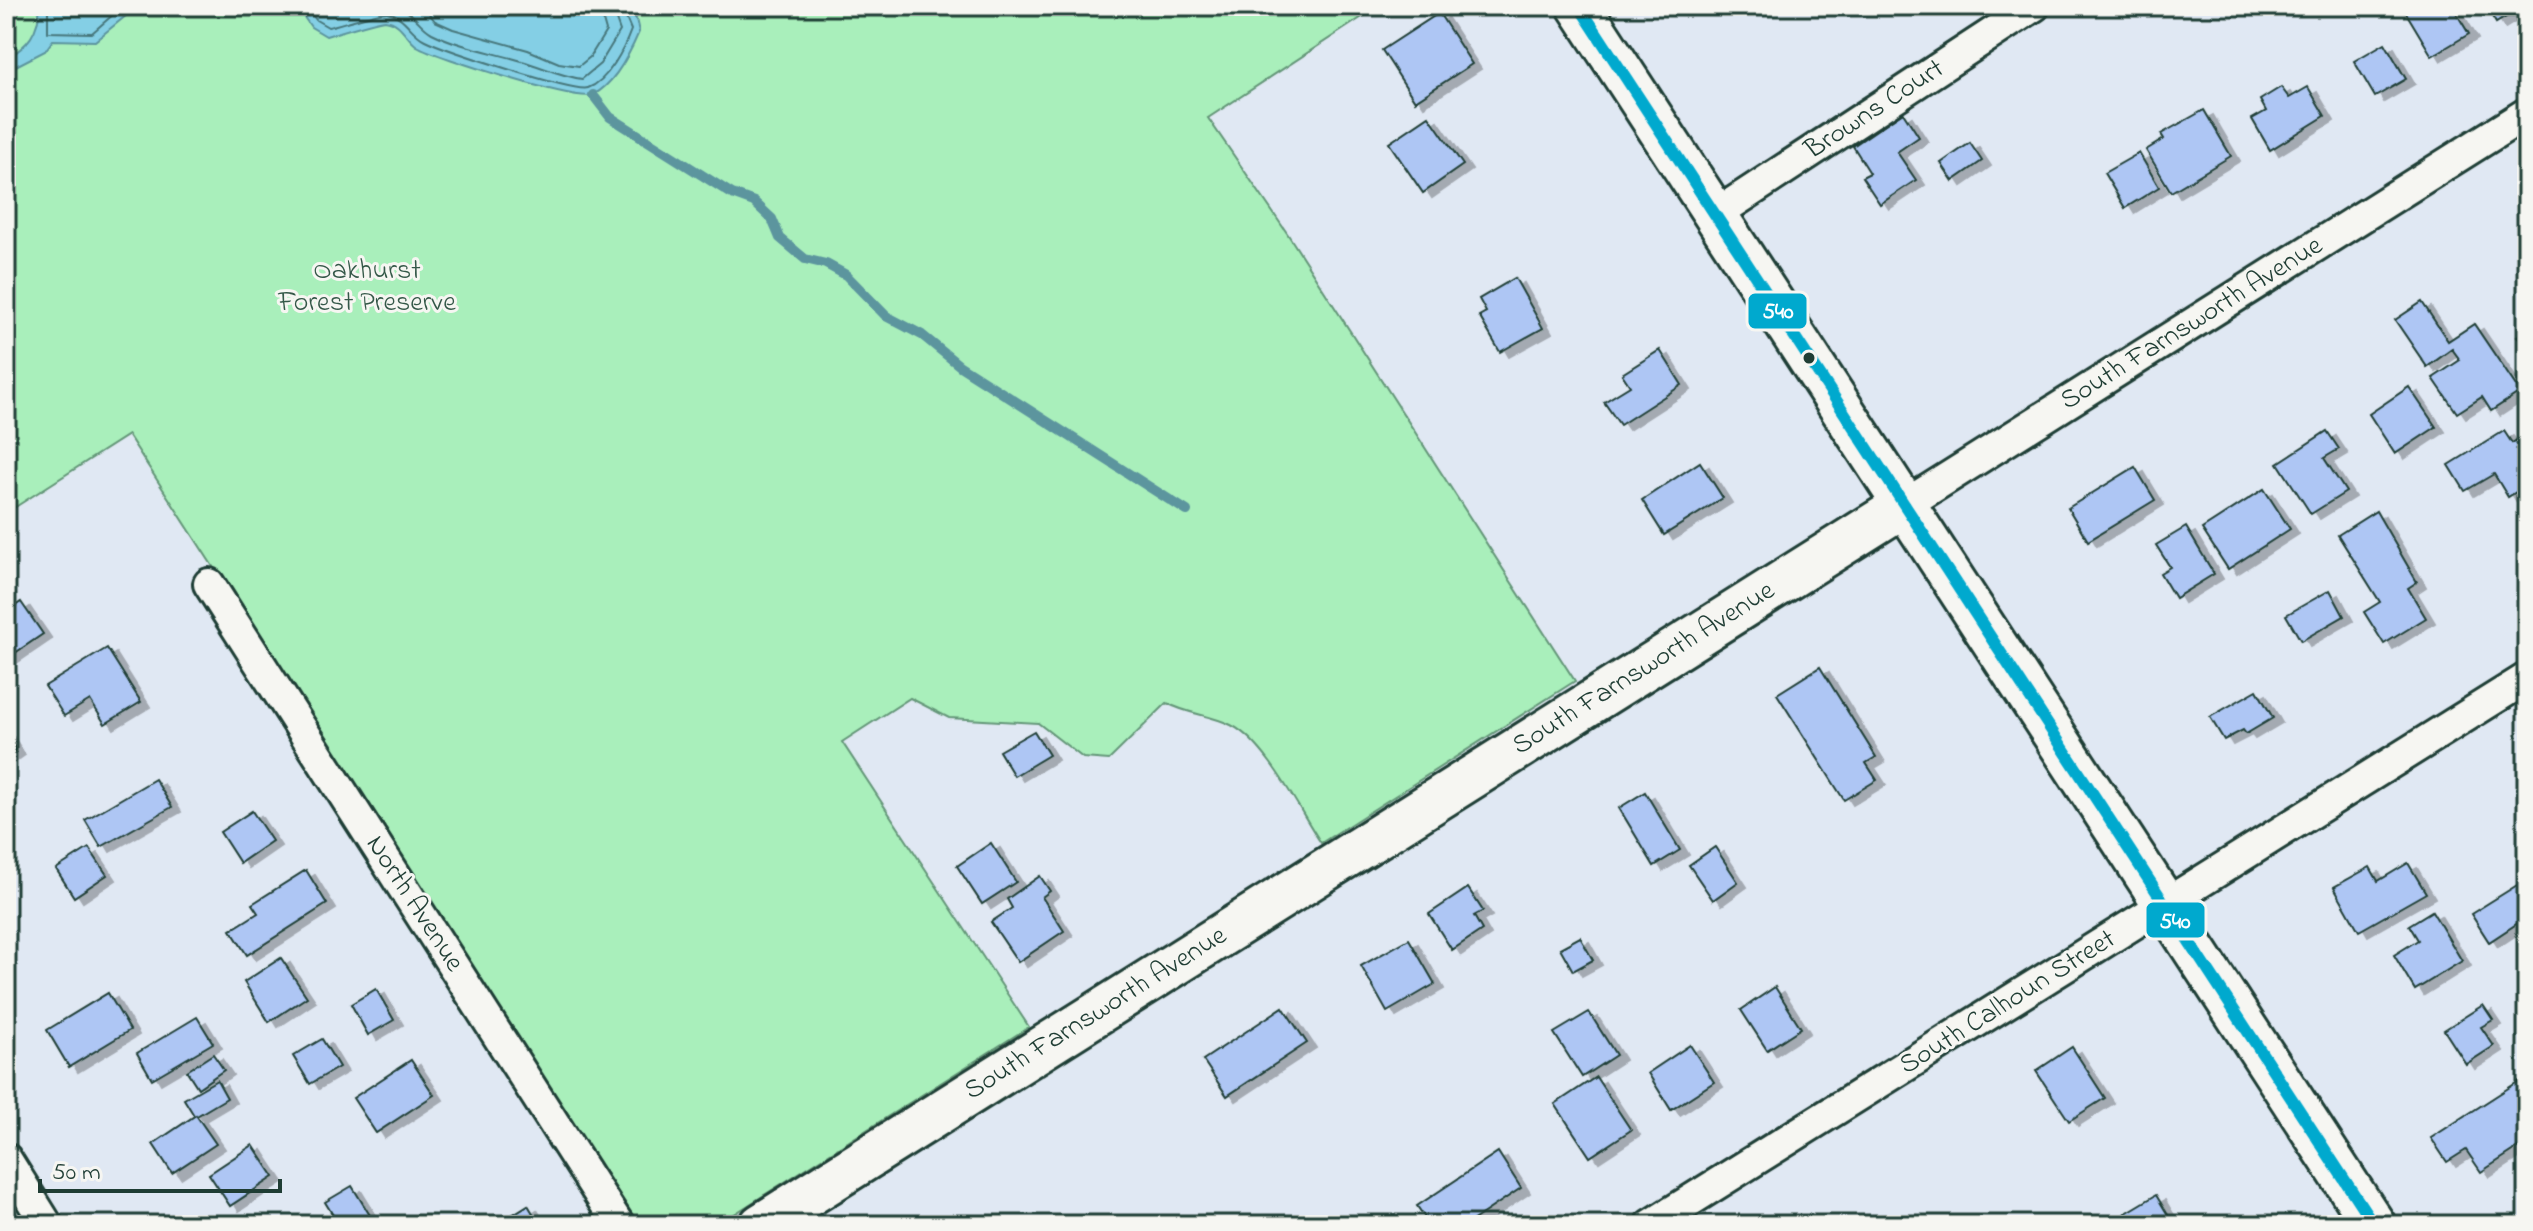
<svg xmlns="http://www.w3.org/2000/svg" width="2533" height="1231" viewBox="0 0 2533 1231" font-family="'Indie Flower',sans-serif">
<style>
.green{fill:#a9efbb;stroke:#649678;stroke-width:2}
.water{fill:#84cfe5;stroke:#5c959e;stroke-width:2}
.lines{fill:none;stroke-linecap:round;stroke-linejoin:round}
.shore{stroke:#47777b;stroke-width:2}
.stream{stroke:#5c959e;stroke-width:10}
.building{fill:#aec6f4;stroke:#1f3d34;stroke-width:2;filter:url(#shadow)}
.street-casing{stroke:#1f3d34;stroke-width:36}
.secondary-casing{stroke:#1f3d34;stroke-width:48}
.street{stroke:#f6f6f2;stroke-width:30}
.secondary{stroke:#f6f6f2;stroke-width:42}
.bus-1-casing{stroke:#f6f6f2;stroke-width:18}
.bus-1{stroke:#00a9ce;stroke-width:12}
.bus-dot{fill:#1f3d34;stroke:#f6f6f2;stroke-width:3}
.labels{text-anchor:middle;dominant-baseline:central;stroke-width:6;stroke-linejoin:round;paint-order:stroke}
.street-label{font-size:28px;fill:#1f3d34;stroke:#f6f6f2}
.park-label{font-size:28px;fill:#345848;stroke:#f6f6f2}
.line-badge{stroke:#f6f6f2;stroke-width:3}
.badge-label{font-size:22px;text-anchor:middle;font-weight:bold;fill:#fff}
</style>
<defs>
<filter id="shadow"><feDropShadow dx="9" dy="5" stdDeviation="0" flood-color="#0004"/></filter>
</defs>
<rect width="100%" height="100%" fill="#e0e8f3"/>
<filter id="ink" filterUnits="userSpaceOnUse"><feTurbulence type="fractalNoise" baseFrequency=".0125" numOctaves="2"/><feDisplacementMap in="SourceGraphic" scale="16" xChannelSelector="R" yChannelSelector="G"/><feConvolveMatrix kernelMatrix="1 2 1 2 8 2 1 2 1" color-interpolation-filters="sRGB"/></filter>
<g filter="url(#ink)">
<path class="green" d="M6,6H1379L1208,118L1287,233L1575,681L1321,843C1299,810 1267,743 1231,725C1211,715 1187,714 1167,703L1109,760L1083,758L1038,723L949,718L910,698L842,742L1029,1027L717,1225H638L128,435L6,513Z"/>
<g class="water">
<path d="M40,6H138L95,41L53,40L45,51L6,71V59C29,45 38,33 40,6Z"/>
<path d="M296,6H627L636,19L639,32C630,53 615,84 593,95C578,102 436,57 417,46C406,39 402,22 385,20C380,20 336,33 326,36L311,27Z"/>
</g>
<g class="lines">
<g class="shore">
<polyline points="48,6 48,32 92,33 123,6"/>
<path d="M306,6L316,20L328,27C338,25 381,11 387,12C406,16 410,33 425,40C443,49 575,93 588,88C608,81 624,49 631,30L621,6"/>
<path d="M398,6C416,14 419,26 432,33C460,47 492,52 522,61C543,67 560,76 582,79L600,64L620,31L611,6"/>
<polyline points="423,6 435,21 453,29 528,50 559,63 579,66 590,57 606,31 599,6"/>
</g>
<polyline class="stream" points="593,95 610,117 732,194 754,202 772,219 780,238 805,259 826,264 846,275 886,316 922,335 960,366 1187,511"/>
</g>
<g class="building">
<polygon points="2402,6 2452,6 2469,34 2432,56"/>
<polygon points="2486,6 2524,6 2496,23"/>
<polygon points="1439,13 1472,64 1415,101 1382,50"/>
<polygon points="2385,43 2406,79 2375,97 2354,61"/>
<polygon points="2281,87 2289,98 2308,87 2325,116 2270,150 2252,119 2266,111 2260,100"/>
<polygon points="2204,110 2231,156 2171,192 2146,150 2164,139 2161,134"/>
<polygon points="1903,112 1919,137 1897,152 1916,180 1880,204 1862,177 1870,173 1853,146"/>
<polygon points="1429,116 1463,165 1423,193 1389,143"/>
<polygon points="1970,143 1982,161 1953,181 1941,163"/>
<polygon points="2139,153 2159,187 2125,208 2104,173"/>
<polygon points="1515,278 1543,328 1500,352 1479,316 1486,312 1479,299"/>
<polygon points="2422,302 2448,341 2474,324 2520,392 2491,411 2482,397 2457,413 2433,378 2460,360 2452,349 2427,367 2395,320"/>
<polygon points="2527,330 2527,351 2517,336"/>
<polygon points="1660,350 1682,385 1620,425 1604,402 1630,386 1622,374"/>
<polygon points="2409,387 2436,427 2395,454 2369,414"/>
<polygon points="2327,431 2339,449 2324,458 2346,492 2311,514 2278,463"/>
<polygon points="2504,431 2512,443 2527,433 2527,485 2508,497 2494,474 2465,491 2449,465"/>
<polygon points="1700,462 1723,498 1664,535 1642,500"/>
<polygon points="2135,467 2155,500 2088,541 2068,508"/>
<polygon points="2264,489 2290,529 2228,569 2202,529"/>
<polygon points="2376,511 2417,582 2408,588 2426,618 2384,644 2364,612 2380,602 2338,535"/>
<polygon points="2186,527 2214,574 2175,598 2160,573 2170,567 2156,545"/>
<polygon points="2330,590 2344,616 2301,641 2286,615"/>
<polygon points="21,602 43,634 6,659 6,612"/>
<polygon points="107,648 141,702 105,724 90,700 64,716 45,686"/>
<polygon points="1820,667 1876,757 1866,763 1877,780 1844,800 1777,694"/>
<polygon points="2257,690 2273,718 2246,734 2243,730 2224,740 2210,717"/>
<polygon points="1034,731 1049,755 1014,776 999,751"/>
<polygon points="6,734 16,750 6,757"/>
<polygon points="155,779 172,807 101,847 85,820"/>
<polygon points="1645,792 1680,850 1654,866 1619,808"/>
<polygon points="252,811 272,841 240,863 220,832"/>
<polygon points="991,843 1016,882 982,904 957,866"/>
<polygon points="1715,847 1738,882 1713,900 1689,865"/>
<polygon points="89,848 107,875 74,897 56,869"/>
<polygon points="2408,863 2426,893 2359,931 2334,887 2370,867 2378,881"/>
<polygon points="306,870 327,904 247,955 231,930 258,913 252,904"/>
<polygon points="1040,876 1050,891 1042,897 1064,931 1018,962 991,922 1012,908 1007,899"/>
<polygon points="2522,882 2527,889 2527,917 2489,942 2471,914"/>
<polygon points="1468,888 1483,911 1474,916 1482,930 1452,950 1429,914"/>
<polygon points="2432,911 2462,961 2415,990 2394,955 2418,940 2409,925"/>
<polygon points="1580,937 1593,960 1573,971 1560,948"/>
<polygon points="1409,939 1435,984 1387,1012 1361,966"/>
<polygon points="281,958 307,997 269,1022 244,982"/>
<polygon points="1775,987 1801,1028 1767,1050 1741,1010"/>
<polygon points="376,989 394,1020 368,1035 351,1004"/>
<polygon points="108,993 130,1030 69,1067 47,1030"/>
<polygon points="2483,1005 2493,1020 2481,1027 2494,1046 2466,1064 2444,1030"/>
<polygon points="1283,1007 1307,1043 1227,1096 1203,1060"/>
<polygon points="1589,1012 1616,1055 1582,1077 1554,1033"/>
<polygon points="197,1017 213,1043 152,1079 137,1053"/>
<polygon points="322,1039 339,1067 310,1084 293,1056"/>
<polygon points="1690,1045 1714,1082 1671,1110 1648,1073"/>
<polygon points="2072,1047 2105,1098 2069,1121 2036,1071"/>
<polygon points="213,1054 224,1070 198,1088 187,1071"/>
<polygon points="411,1060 434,1095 376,1133 353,1098"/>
<polygon points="2527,1076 2527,1142 2481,1172 2466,1150 2447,1162 2431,1138"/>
<polygon points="1596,1077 1631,1130 1590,1157 1555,1104"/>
<polygon points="217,1080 227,1098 195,1117 184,1099"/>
<polygon points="196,1115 216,1144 172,1173 153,1144"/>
<polygon points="253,1145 274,1177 230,1206 209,1174"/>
<polygon points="1498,1152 1521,1188 1466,1225 1430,1225 1417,1206"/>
<polygon points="352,1186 371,1217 358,1225 339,1225 325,1202"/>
<polygon points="2156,1195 2174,1225 2126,1225 2121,1216"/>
<polygon points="528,1205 540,1225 496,1225"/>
</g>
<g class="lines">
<defs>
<g id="street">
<polyline points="1716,214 2034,6"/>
<polyline points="1903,506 2527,113"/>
<polyline points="209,584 619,1225"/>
<polyline points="6,1159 47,1225"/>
<polyline points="1651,1225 2527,678"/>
</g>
<g id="secondary">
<polyline points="1579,6 2374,1225"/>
<polyline points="761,1225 1903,506"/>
</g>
</defs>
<use href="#street" class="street-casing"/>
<use href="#secondary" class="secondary-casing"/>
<use href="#street" class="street"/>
<use href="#secondary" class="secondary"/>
<defs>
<polyline id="bus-1" points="1579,6 2374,1225"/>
</defs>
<use href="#bus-1" class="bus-1-casing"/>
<use href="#bus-1" class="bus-1"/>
</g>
</g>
<circle class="bus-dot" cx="1809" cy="358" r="7"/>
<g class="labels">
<g class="street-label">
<text transform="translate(1875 110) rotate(-33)">Browns Court</text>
<text transform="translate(2192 324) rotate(-32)">South Farnsworth Avenue</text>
<text transform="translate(1644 669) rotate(-32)">South Farnsworth Avenue</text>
<text transform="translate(414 904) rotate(57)">North Avenue</text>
<text transform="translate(2008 1003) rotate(-32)">South Calhoun Street</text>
<text transform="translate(1096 1014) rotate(-32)">South Farnsworth Avenue</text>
</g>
<g class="park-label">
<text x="367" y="271">Oakhurst<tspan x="367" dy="32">Forest Preserve</tspan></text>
</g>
</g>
<g class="line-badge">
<rect x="1747" y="292" width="61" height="38" rx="8" fill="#00a9ce"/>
<rect x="2145" y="901" width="61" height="38" rx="8" fill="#00a9ce"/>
</g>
<g class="badge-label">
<text x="1778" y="318">540</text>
<text x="2175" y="928">540</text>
</g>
<rect width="2533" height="1231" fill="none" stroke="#f6f6f2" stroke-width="32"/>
<rect x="16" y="16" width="2501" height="1199" fill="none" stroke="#1f3d34" stroke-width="3" filter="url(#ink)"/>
<path d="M40 1179v12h240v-12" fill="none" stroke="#1f3d34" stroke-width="4"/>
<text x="52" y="1179" font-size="24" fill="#1f3d34" stroke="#f6f6f2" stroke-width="6" paint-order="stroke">50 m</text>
</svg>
